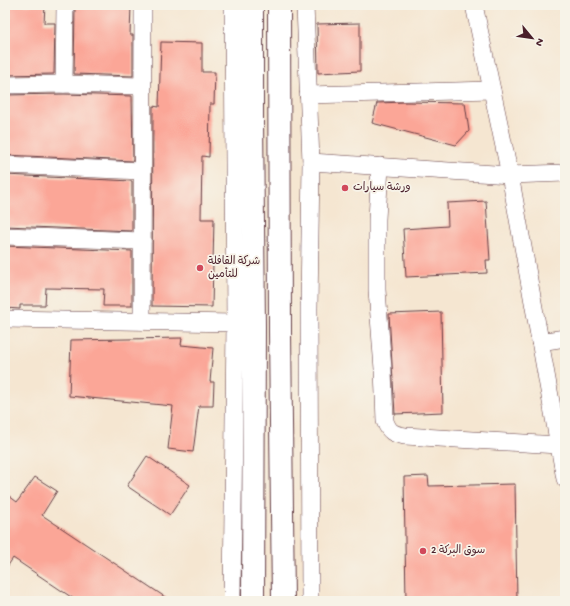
<svg xmlns="http://www.w3.org/2000/svg" width="570" height="606" viewBox="0 0 570 606" font-family="'Gochi Hand','Playpen Sans Arabic',sans-serif">
<style>
.building{fill:#fba697}
.lines{fill:none;stroke-linecap:round;stroke-linejoin:round}
.minor-casing{stroke:#643d44;stroke-width:18}
.highway-casing{stroke:#643d44;stroke-width:24}
.minor{stroke:#fff;stroke-width:17}
.highway{stroke:#fff;stroke-width:22}
.poi-dot{fill:#d1495b;stroke:#f7f3e8;stroke-width:1.5}
.labels{text-anchor:middle;dominant-baseline:central;stroke-width:3.5;stroke-linejoin:round;paint-order:stroke}
.poi-label{font-size:11px;fill:#4a1f2b;stroke:#f7f3e8;text-anchor:start}
</style>
<rect width="100%" height="100%" fill="#f7f3e8"/>
<filter id="ink" filterUnits="userSpaceOnUse"><feTurbulence type="fractalNoise" baseFrequency=".025" numOctaves="2"/><feDisplacementMap in="SourceGraphic" scale="8" xChannelSelector="R" yChannelSelector="G"/><feConvolveMatrix kernelMatrix="1 2 1 2 8 2 1 2 1" color-interpolation-filters="sRGB"/></filter>
<filter id="wash" filterUnits="userSpaceOnUse"><feTurbulence type="fractalNoise" baseFrequency=".012" numOctaves="4" result="noise"/><feDisplacementMap in="SourceGraphic" scale="16" xChannelSelector="R" yChannelSelector="G"/><feGaussianBlur stdDeviation="0.9" result="paint"/><feColorMatrix in="noise" values="0 0 0 0 0 0 0 0 0 0 0 0 0 0 0 0 0 1.4 0 .05"/><feComposite in="paint" operator="in"/></filter>
<g filter="url(#wash)">
<rect width="100%" height="100%" fill="#f5e6d1"/>
<g id="blocks">
<g class="building">
<polygon points="5,5 45,5 44,23 55,23 54,74 5,75"/>
<polygon points="75,5 131,5 130,35 133,35 133,76 74,74"/>
<polygon points="360,23 360,71 318,73 317,24"/>
<polygon points="161,42 202,43 202,72 215,72 214,104 210,104 209,157 202,156 201,219 214,219 212,307 152,306 153,106 159,107"/>
<polygon points="64,94 132,96 133,161 5,155 5,95"/>
<polygon points="406,102 465,103 469,131 456,145 372,123 377,103"/>
<polygon points="5,175 132,181 132,231 5,226"/>
<polygon points="486,201 490,260 486,260 487,273 406,277 403,229 448,226 447,203"/>
<polygon points="5,246 132,251 132,306 103,306 104,289 46,288 45,305 20,305 20,309 5,308"/>
<polygon points="441,312 443,412 395,414 389,314"/>
<polygon points="182,338 181,345 213,348 210,382 214,382 213,406 199,406 193,452 168,449 173,406 69,396 71,340"/>
<polygon points="147,456 190,485 170,515 127,486"/>
<polygon points="428,476 429,486 515,484 517,601 406,601 404,477"/>
<polygon points="35,477 57,491 42,515 171,601 77,601 13,558 5,570 5,493 17,502"/>
</g>
</g>
</g>
<g filter="url(#ink)">
<use href="#blocks" fill-opacity="0" stroke="#643d44" stroke-width="1"/>
<g class="lines">
<defs>
<g id="minor">
<polyline points="305,5 311,162 309,309 310,601"/>
<polyline points="474,5 510,175 565,479"/>
<polyline points="64,84 65,5"/>
<polyline points="5,85 64,84 142,86"/>
<polyline points="308,95 492,90"/>
<polyline points="311,162 510,175 565,173"/>
<polyline points="5,165 142,171"/>
<path d="M380,166L377,219V290L383,369L385,421C389,432 393,434 405,436L558,445"/>
<polyline points="5,236 142,241"/>
<polyline points="5,319 235,323"/>
<polyline points="142,321 143,5"/>
<polyline points="540,342 565,338"/>
<polyline points="232,601 235,323 233,5"/>
</g>
<g id="highway">
<polyline points="252,5 252,119 254,326 253,601"/>
<polyline points="279,5 280,332 283,601"/>
</g>
</defs>
<use href="#minor" class="minor-casing"/>
<use href="#highway" class="highway-casing"/>
<use href="#minor" class="minor"/>
<use href="#highway" class="highway"/>
</g>
</g>
<g class="poi-dot">
<circle cx="345" cy="188" r="4"/>
<circle cx="200" cy="268" r="4"/>
<circle cx="423" cy="551" r="4"/>
</g>
<g class="labels">
<g class="poi-label">
<text x="353" y="188">ورشة سيارات</text>
<text x="208" y="262">شركة القافلة<tspan x="208" dy="13">للتأمين</tspan></text>
<text x="431" y="551">سوق البركة 2</text>
</g>
</g>
<rect width="570" height="606" fill="none" stroke="#f7f3e8" stroke-width="20"/>
<g transform="translate(532 38) rotate(119)" stroke="#f7f3e8" stroke-width="3" paint-order="stroke">
<path d="M0-3L7 15L0 10L-7 15Z" fill="#4a1f2b"/>
<text y="-6" font-size="11" font-weight="bold" text-anchor="middle" fill="#4a1f2b">N</text>
</g>
</svg>
